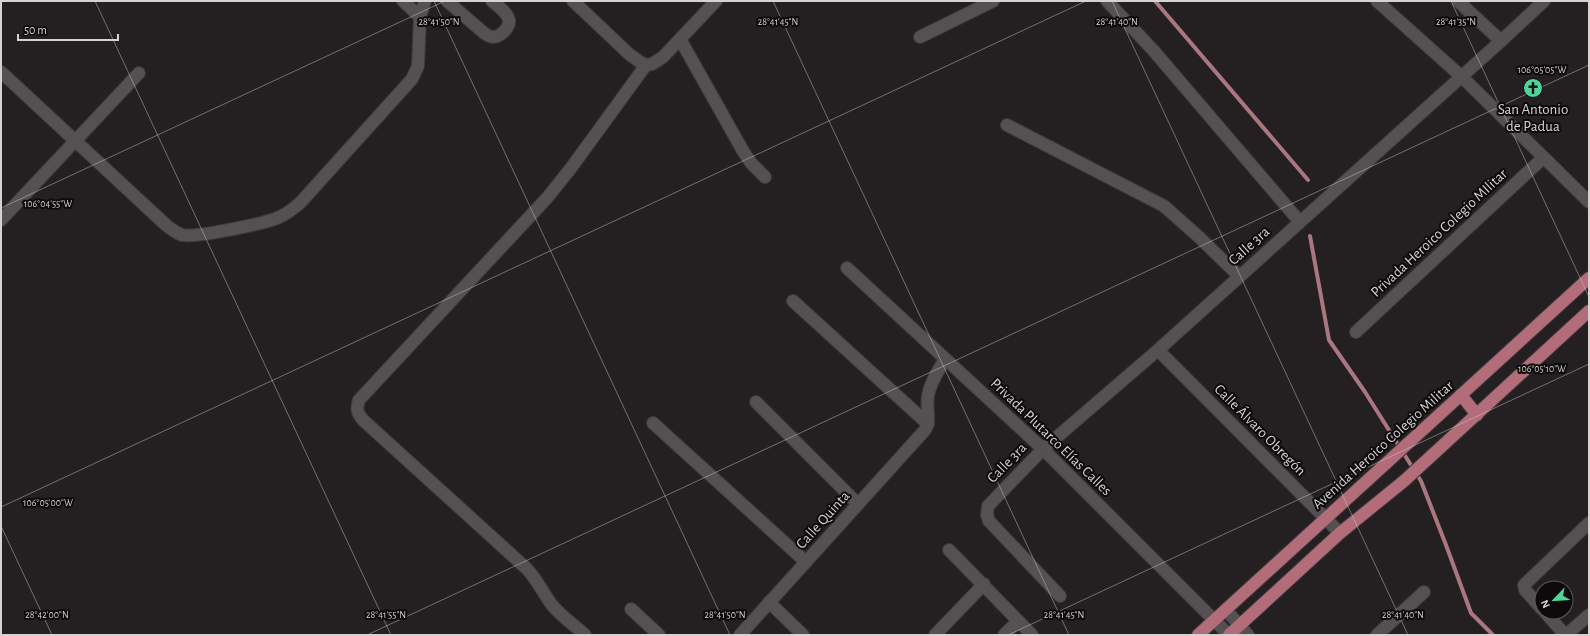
<svg xmlns="http://www.w3.org/2000/svg" width="1590" height="636" viewBox="0 0 1590 636" font-family="'Alegreya Sans',sans-serif">
<style>
.lines{fill:none;stroke-linecap:round;stroke-linejoin:round}
.stream{stroke:#aa7680;stroke-width:4}
.minor-casing{stroke:#3d393a;stroke-width:14}
.major-casing{stroke:#3d393a;stroke-width:14}
.minor{stroke:#555051;stroke-width:12}
.major{stroke:#b36c7a;stroke-width:12}
.ticks{fill:none;stroke:#d5d2d2;stroke-width:1;stroke-opacity:0.45}
.labels{text-anchor:middle;dominant-baseline:central;stroke-width:4;stroke-linejoin:round;paint-order:stroke}
.poi-label{font-size:15px;fill:#d5d2d2;stroke:#0c0a0a}
.street-label{font-size:15px;fill:#d5d2d2;stroke:#0c0a0a}
.ticks-label{font-size:10px;text-anchor:middle;fill:#d5d2d2;stroke:#0c0a0a;stroke-width:4;stroke-linejoin:round;paint-order:stroke}
</style>
<rect width="100%" height="100%" fill="#241f20"/>
<g class="lines">
<g class="stream">
<polyline points="1155,1 1308,180"/>
<polyline points="1310,236 1329,340 1365,392 1421,481 1446,545 1471,613 1493,635"/>
</g>
<defs>
<g id="minor">
<polyline points="403,1 420,17"/>
<path d="M447,1L484,33C487,35 490,37 493,37C500,37 510,28 509,20C507,12 498,6 492,1"/>
<polyline points="573,1 629,54 640,62 646,65 652,64 663,57 716,1"/>
<polyline points="1107,1 1153,50 1300,222"/>
<polyline points="1377,1 1462,77 1589,202"/>
<polyline points="1458,1 1501,41"/>
<polyline points="920,37 993,1"/>
<polyline points="680,39 743,151 751,163 765,177"/>
<path d="M1,72L166,225C171,229 176,233 182,235C194,238 263,224 277,218C286,215 293,209 300,203L412,79L418,66L420,17L425,1"/>
<polyline points="1007,125 1164,206 1200,238 1239,276"/>
<polyline points="1,220 139,73"/>
<polyline points="847,268 1043,449 1229,635"/>
<polyline points="793,301 928,424"/>
<polyline points="1356,332 1543,158"/>
<polyline points="1158,350 1340,533"/>
<polyline points="756,402 858,504"/>
<polyline points="653,423 806,562"/>
<polyline points="949,550 1032,635"/>
<polyline points="1060,596 989,521 987,515 988,506 1043,449 1158,350 1501,41 1544,1"/>
<polyline points="769,602 803,635"/>
<polyline points="631,609 659,635"/>
<polyline points="1542,609 1525,590 1524,585 1589,523"/>
<polyline points="1226,610 1248,635"/>
<polyline points="1545,612 1565,635"/>
<path d="M585,635C574,625 561,616 552,605C543,593 537,579 526,568L363,420C357,413 356,409 359,400L547,198L571,168L646,65"/>
<path d="M740,635L925,430C931,421 926,406 928,396C930,382 939,370 945,359"/>
<polyline points="935,635 984,584"/>
<polyline points="1004,635 1018,621"/>
<polyline points="1377,635 1424,592"/>
<polyline points="1566,635 1589,615"/>
</g>
<g id="major">
<polyline points="1461,395 1477,415"/>
<polyline points="1198,635 1589,278"/>
<polyline points="1229,635 1340,533 1404,481 1589,311"/>
</g>
</defs>
<use href="#minor" class="minor-casing"/>
<use href="#major" class="major-casing"/>
<use href="#minor" class="minor"/>
<use href="#major" class="major"/>
</g>
<path class="ticks" d="M95,1L391,635M434,1L730,635M773,1L1069,635M1112,1L1408,635M1451,1L1589,297M1,208L445,1M1,507L1086,1M1,526L52,635M367,635L1589,65M1008,635L1589,364"/>
<defs>
<symbol id="church-disc" viewBox="-11 -11 22 22"><circle r="9.5" fill="#50d398" stroke="#0c0a0a"/><path d="M-1.2-6h2.4v3.5h3.3v2.4h-3.3V6h-2.4V-.1h-3.3v-2.4h3.3Z" fill="#111"/></symbol>
</defs>
<g fill-rule="evenodd">
<use href="#church-disc" x="1522" y="77" width="22" height="22"/>
</g>
<g class="labels">
<g class="poi-label">
<text x="1533" y="109">San Antonio<tspan x="1533" dy="17">de Padua</tspan></text>
</g>
<g class="street-label">
<text transform="translate(1439 233) rotate(-43)">Privada Heroico Colegio MIlitar</text>
<text transform="translate(1249 246) rotate(-42)">Calle 3ra</text>
<text transform="translate(1260 430) rotate(45)">Calle Álvaro Obregón</text>
<text transform="translate(1051 437) rotate(44)">Privada Plutarco Elías Calles</text>
<text transform="translate(1383 445) rotate(-42)">Avenida Heroico Colegio Militar</text>
<text transform="translate(1007 463) rotate(-46)">Calle 3ra</text>
<text transform="translate(823 520) rotate(-48)">Calle Quinta</text>
</g>
</g>
<g class="ticks-label">
<text x="1456" y="25">28°41'35"N</text>
<text x="439" y="25">28°41'50"N</text>
<text x="778" y="25">28°41'45"N</text>
<text x="1117" y="25">28°41'40"N</text>
<text x="1542" y="73">106°05'05"W</text>
<text x="48" y="207">106°04'55"W</text>
<text x="1542" y="372">106°05'10"W</text>
<text x="48" y="506">106°05'00"W</text>
<text x="725" y="618">28°41'50"N</text>
<text x="1064" y="618">28°41'45"N</text>
<text x="1403" y="618">28°41'40"N</text>
<text x="47" y="618">28°42'00"N</text>
<text x="386" y="618">28°41'55"N</text>
</g>
<rect width="1590" height="636" fill="none" stroke="#d5d2d2" stroke-width="4"/>
<g transform="translate(1554 600) rotate(245)"><circle r="19" fill="#0c0a0a" stroke="#5c5a5a"/>
<path d="M0-3L7 15L0 10L-7 15Z" fill="#50d398"/>
<text y="-6" font-size="11" font-weight="bold" text-anchor="middle" fill="#d5d2d2">N</text>
</g>
<path d="M18 34v6h100v-6" fill="none" stroke="#d5d2d2" stroke-width="2"/>
<text x="24" y="34" font-size="12" fill="#d5d2d2" stroke="#0c0a0a" stroke-width="3" paint-order="stroke">50 m</text>
</svg>
